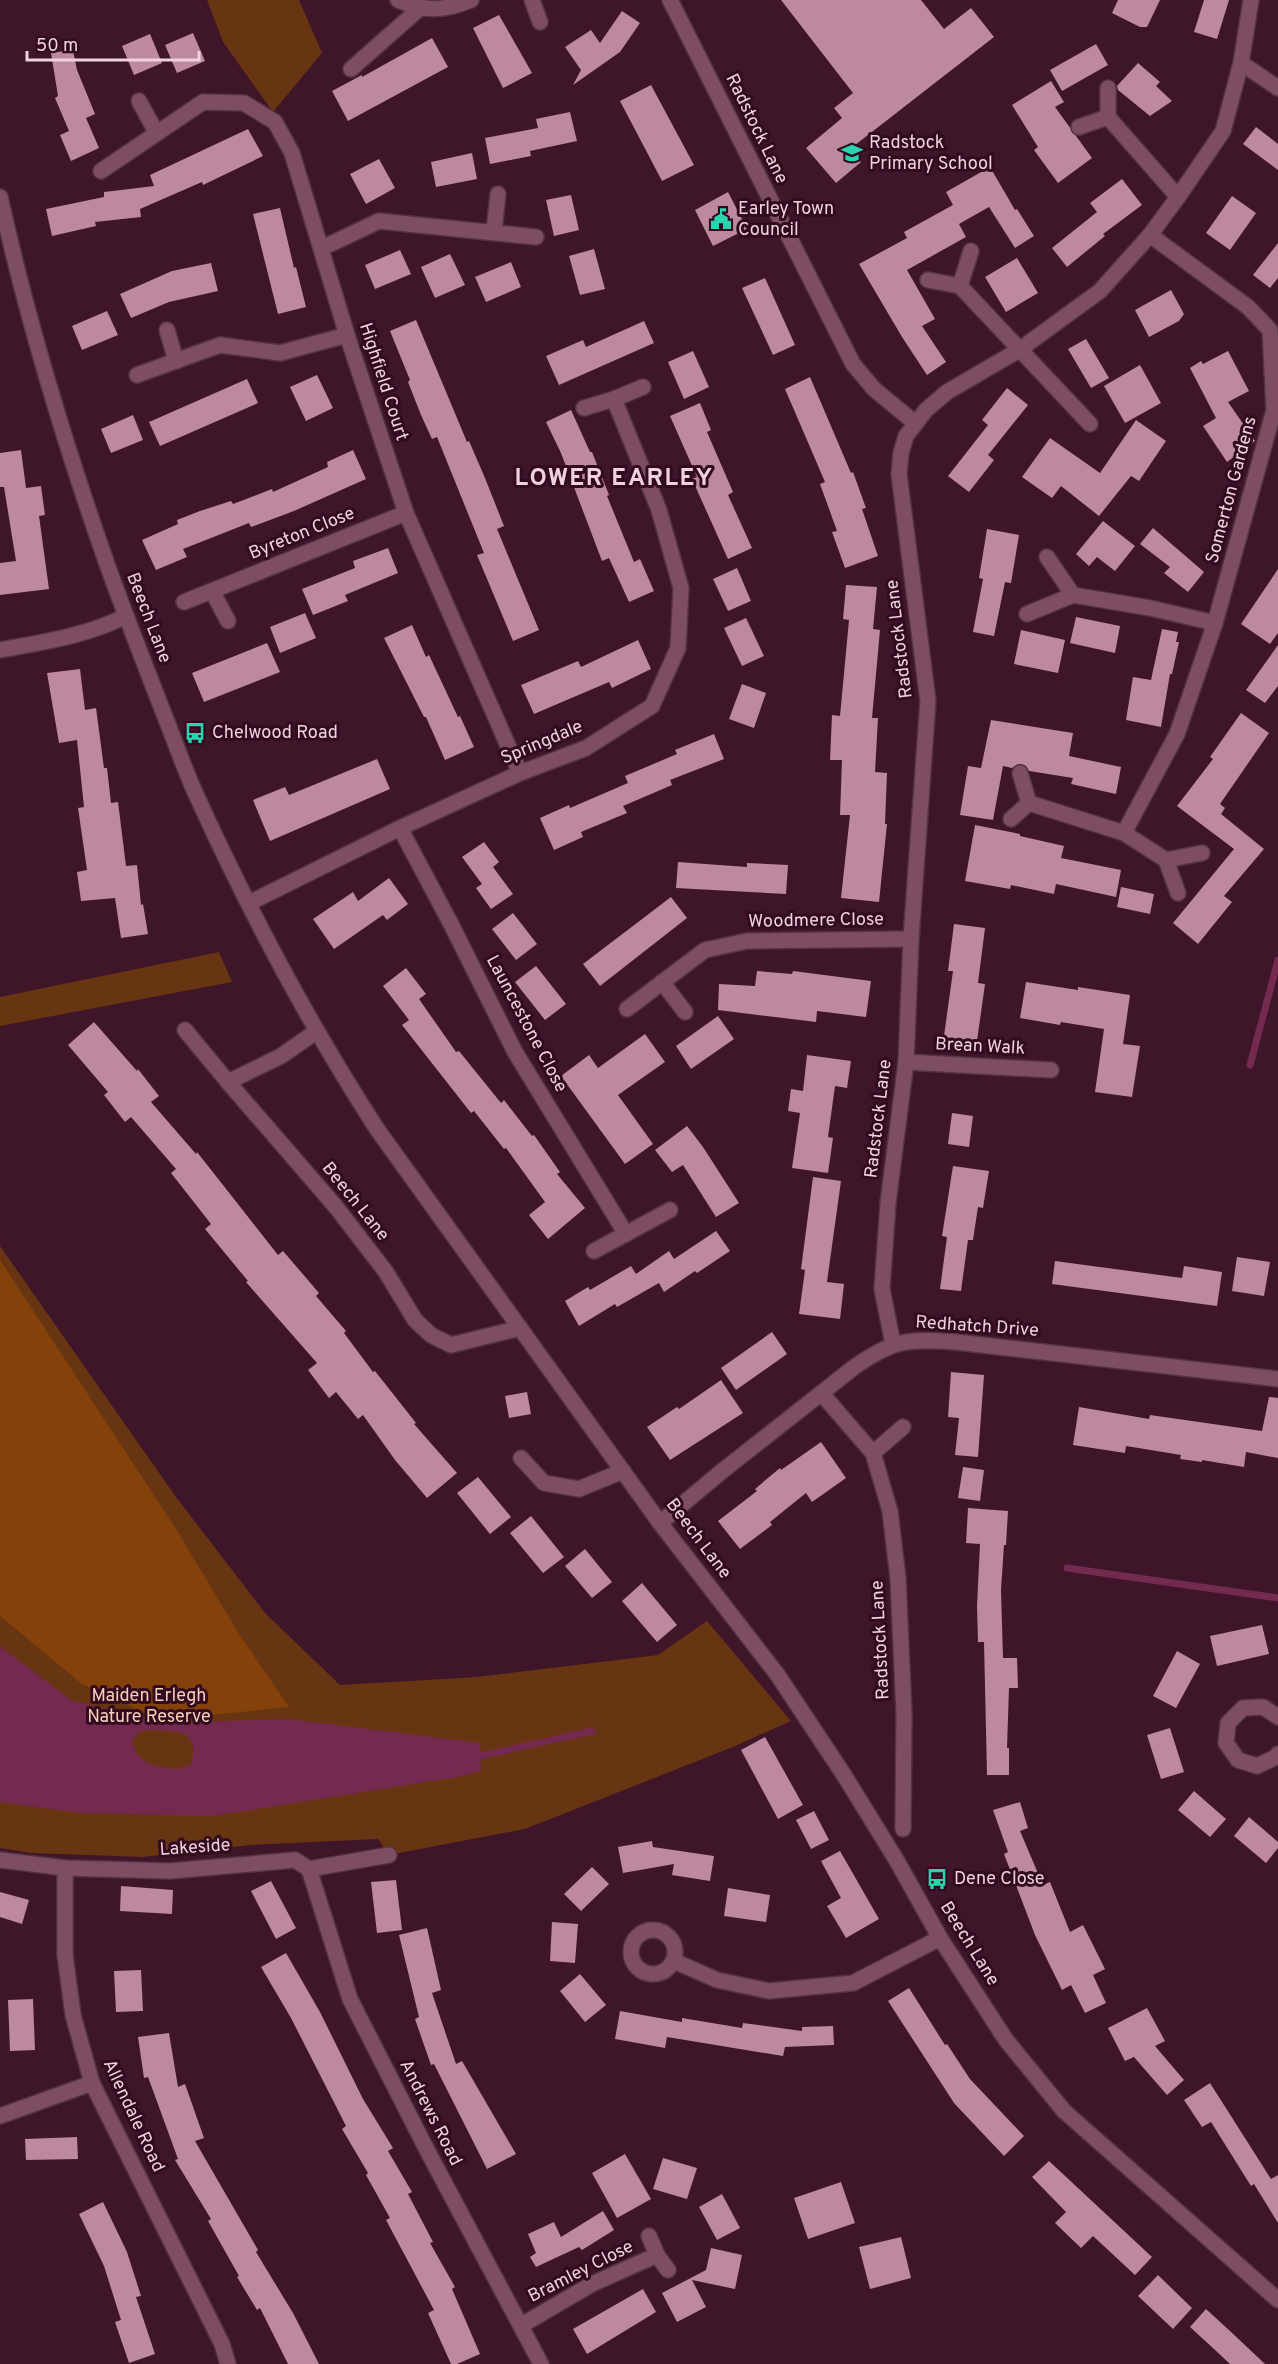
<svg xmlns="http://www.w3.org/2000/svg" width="1278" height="2364" viewBox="0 0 1278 2364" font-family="Overpass,sans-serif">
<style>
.green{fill:#673511}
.forest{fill:#85410a}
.water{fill:#742a4f;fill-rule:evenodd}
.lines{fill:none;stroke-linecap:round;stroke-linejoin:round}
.stream{stroke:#742a4f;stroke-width:7}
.building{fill:#bc899e}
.minor-casing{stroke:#543243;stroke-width:18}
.minor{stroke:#7d4e63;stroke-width:15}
.labels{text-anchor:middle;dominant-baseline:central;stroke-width:6;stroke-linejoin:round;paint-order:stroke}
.street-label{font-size:18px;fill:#eed2dd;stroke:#330b20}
.poi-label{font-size:18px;fill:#eed2dd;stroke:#330b20;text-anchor:start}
.park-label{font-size:18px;fill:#f8cfb7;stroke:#330b20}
.district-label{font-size:24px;font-weight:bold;letter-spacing:1.5px;fill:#eed2dd;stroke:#330b20}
</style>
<rect width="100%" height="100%" fill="#3e1529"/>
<g class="green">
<polygon points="299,0 322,53 273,112 223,42 207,0"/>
<polygon points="219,952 232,982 0,1026 0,997"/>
<polygon points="0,1246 176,1497 266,1614 340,1685 477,1677 658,1655 707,1621 791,1721 733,1747 525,1829 389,1855 378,1839 251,1845 143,1857 31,1853 0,1848"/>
</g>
<polygon class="forest" points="0,1260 176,1529 239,1634 289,1707 162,1720 82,1684 0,1616"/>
<path class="water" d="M0,1646L71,1700L161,1723L289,1719L480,1743L481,1771L457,1777L213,1816L80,1813L0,1802ZM147,1730C172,1731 202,1727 191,1764C179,1773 153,1768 141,1758C136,1754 134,1747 132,1741L139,1732Z"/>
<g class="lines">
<g class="stream">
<polyline points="1250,1065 1278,960"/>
<polyline points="1067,1568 1278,1598"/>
<polyline points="480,1756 592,1731"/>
</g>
</g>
<g class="building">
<polygon points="781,0 921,0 944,29 971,8 994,37 850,149 861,162 836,183 806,148 842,118 834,108 853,93"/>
<polygon points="1118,0 1160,0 1147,27 1140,27 1112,13"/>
<polygon points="1204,0 1229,0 1217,39 1194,32"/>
<polygon points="622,11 640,23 620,52 573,85 581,70 565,47 591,30 600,43"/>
<polygon points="499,15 532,73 503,88 473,28"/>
<polygon points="193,33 205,61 177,73 165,45"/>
<polygon points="150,34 162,63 134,75 122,46"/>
<polygon points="432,38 448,67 348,121 332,91 362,75 362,77"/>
<polygon points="1096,44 1108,65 1062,91 1050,70"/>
<polygon points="73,50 77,70 95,114 86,118 99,148 71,161 60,135 69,131 55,98 58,96 51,53"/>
<polygon points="1138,63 1160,82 1156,86 1172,101 1150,116 1118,90 1117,86"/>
<polygon points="1051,81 1064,102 1055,107 1092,158 1058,183 1034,150 1038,147 1012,105"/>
<polygon points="651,85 694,165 662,181 620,101"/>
<polygon points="570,112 577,141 530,151 531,156 490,164 485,138 538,128 536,119"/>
<polygon points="1256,127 1278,144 1278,170 1243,144"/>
<polygon points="248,129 263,156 203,185 202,182 140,209 141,217 95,222 96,226 52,236 46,209 104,197 104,192 154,186 150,175"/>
<polygon points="472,153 477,179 436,187 431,162"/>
<polygon points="379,159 395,188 366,204 350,174"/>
<polygon points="990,167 1015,210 1017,209 1034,236 1015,248 989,207 959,224 966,237 907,270 935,319 922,326 946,362 927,375 902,337 859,264 907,238 904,232 953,205 946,192"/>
<polygon points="1122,179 1142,205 1103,234 1105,236 1067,267 1052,248 1097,212 1090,203"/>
<polygon points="728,192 747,229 713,246 695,210"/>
<polygon points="571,195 579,230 554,236 546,200"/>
<polygon points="1232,196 1256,213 1230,250 1206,233"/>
<polygon points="280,208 294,268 296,267 306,307 278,314 253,214"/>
<polygon points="1278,243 1278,278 1270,288 1253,275"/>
<polygon points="594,249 605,289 580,295 569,256"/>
<polygon points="400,250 411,274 375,289 365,265"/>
<polygon points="450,254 465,285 435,298 421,267"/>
<polygon points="1017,258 1038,293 1006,312 985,277"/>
<polygon points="511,262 521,287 486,302 475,277"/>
<polygon points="211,263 218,291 169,302 131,318 120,294 172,271"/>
<polygon points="765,278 795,345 773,355 742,288"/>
<polygon points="1171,290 1184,314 1179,321 1149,337 1135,310"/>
<polygon points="107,311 118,335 82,350 72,326"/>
<polygon points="416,320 467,442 469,441 485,478 504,526 497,529 539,630 513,641 477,555 484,553 437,437 432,439 421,415 408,382 410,380 390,331"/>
<polygon points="644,321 654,343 559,385 546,356 583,340 586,347"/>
<polygon points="1086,339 1109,378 1091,388 1068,349"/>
<polygon points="693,351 709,387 684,399 668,362"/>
<polygon points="1228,351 1249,391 1228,402 1255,441 1227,462 1203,426 1216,418 1190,368 1201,361 1203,364"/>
<polygon points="1140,365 1161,403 1125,423 1104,386"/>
<polygon points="317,375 333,408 306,421 290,387"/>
<polygon points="810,377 851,473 853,472 866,508 862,509 878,556 845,568 832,532 837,531 820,484 825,482 785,389"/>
<polygon points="247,379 258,403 160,446 149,422"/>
<polygon points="1007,388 1028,405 988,455 994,460 969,492 948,476 988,425 982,420"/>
<polygon points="700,403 711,430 707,432 733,492 728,495 752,548 728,559 692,479 697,477 670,416"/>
<polygon points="571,410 590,452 592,452 609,495 607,496 634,562 640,559 654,591 629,602 609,558 602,561 561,453 546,422"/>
<polygon points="133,415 143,440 111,453 101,429"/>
<polygon points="1136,420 1166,441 1139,481 1131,476 1099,516 1061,486 1052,498 1022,477 1050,438 1100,473"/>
<polygon points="21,450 26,488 41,486 45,515 39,516 49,589 0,595 0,563 16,561 4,487 0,487 0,453"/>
<polygon points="353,450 366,479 294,511 251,527 249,523 183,549 187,557 156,570 142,540 178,524 177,520 200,511 231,501 233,504 272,489 273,492 328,467 327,462"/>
<polygon points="1103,521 1135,546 1115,571 1097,557 1089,566 1076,554"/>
<polygon points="1153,528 1204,572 1188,592 1164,573 1170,567 1140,544"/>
<polygon points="987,529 1019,535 1011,583 1005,582 994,636 973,632 983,579 979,578"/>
<polygon points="388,548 398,573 345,595 348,601 313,615 302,589 355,568 353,561"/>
<polygon points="737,568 751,601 728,611 713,579"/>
<polygon points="1278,569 1278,633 1270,644 1241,624"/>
<polygon points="846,585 877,587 873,629 880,630 872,718 878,718 875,772 887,773 885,824 887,824 879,902 841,898 850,815 840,815 842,760 830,760 832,715 840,716 849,620 843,619"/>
<polygon points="305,613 316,638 280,653 270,627"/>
<polygon points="1076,617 1120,626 1115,653 1070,643"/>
<polygon points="746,618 764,656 742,666 724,628"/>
<polygon points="412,625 426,657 429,655 458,717 460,716 474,747 445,760 426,717 424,717 384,638"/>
<polygon points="1162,629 1178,632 1176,642 1179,642 1172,674 1170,674 1161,727 1126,720 1133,677 1151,680"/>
<polygon points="1021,630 1065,640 1058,673 1014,664"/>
<polygon points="638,640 651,669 612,688 609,682 534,714 521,685 578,661 581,667"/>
<polygon points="267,643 280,672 204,702 192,673"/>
<polygon points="1278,645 1278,686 1265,703 1246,690"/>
<polygon points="80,669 85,710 96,708 104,768 107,768 111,803 118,802 126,866 137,865 141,905 143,904 148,934 121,938 115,898 81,901 77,872 87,870 78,808 84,807 77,740 59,743 47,673"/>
<polygon points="742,684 766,693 754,728 729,719"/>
<polygon points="1241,713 1269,733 1220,804 1225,808 1221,814 1264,849 1224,896 1232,902 1198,944 1173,923 1234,849 1177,806 1213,759 1210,757"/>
<polygon points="991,720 1073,733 1069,756 1121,767 1116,794 1071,784 1073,778 1029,771 1026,766 1018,764 1012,768 1003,766 993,820 960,815 968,766 981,768"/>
<polygon points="714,734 724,759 670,780 672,785 623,806 627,813 581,832 583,837 554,850 540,818 569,805 570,808 628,783 625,776 677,754 675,750"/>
<polygon points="377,759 390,789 270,841 253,800 285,787 289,795"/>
<polygon points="975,825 1020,834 1020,836 1064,846 1061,858 1121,870 1116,897 1056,884 1054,894 1011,885 1010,889 965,881"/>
<polygon points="484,842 499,862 493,867 513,894 491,909 476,888 482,884 462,857"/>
<polygon points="678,862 747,867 747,863 788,865 786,894 676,888"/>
<polygon points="389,878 408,904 387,920 383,915 334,949 313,919 353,892 358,901"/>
<polygon points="1121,887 1154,894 1150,914 1117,907"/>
<polygon points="671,897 687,918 600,986 583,964"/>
<polygon points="513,913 537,944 516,960 492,929"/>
<polygon points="954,924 985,928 978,983 985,984 976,1048 943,1043 953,971 948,971"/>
<polygon points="536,966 566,1004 545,1020 515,982"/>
<polygon points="406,968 426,994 419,999 456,1052 459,1051 501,1103 504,1100 532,1136 534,1135 560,1172 557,1174 585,1208 548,1239 529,1215 545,1202 506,1148 504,1149 474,1111 471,1113 402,1025 409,1020 383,986"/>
<polygon points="757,971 792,974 793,971 871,981 866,1017 817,1011 816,1022 718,1010 719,984 755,986"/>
<polygon points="1026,982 1078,990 1078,987 1130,995 1123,1044 1140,1046 1132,1097 1095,1092 1104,1029 1061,1022 1060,1025 1020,1018"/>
<polygon points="718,1016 734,1039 691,1069 676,1046"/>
<polygon points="94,1022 137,1071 138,1069 159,1096 151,1102 196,1154 197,1152 278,1255 283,1251 319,1293 316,1296 346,1331 344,1333 373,1372 375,1371 416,1423 414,1424 457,1473 427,1498 395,1460 363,1415 358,1419 336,1392 329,1398 308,1370 317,1363 246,1282 248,1281 205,1229 211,1224 171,1173 176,1169 131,1117 125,1122 104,1095 108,1092 68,1045"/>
<polygon points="645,1034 665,1062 618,1095 653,1144 625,1164 561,1076 589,1055 598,1068"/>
<polygon points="807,1055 851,1061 847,1088 835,1086 828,1137 833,1138 828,1173 792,1168 800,1113 788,1111 791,1089 803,1091"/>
<polygon points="952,1113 973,1116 969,1147 948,1144"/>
<polygon points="687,1126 703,1147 739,1203 716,1217 683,1165 672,1172 655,1150"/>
<polygon points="953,1166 989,1171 983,1208 978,1207 973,1240 968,1240 961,1291 940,1289 947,1237 942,1236"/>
<polygon points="813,1177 841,1181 827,1282 844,1284 840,1319 799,1314 805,1270 801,1269"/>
<polygon points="716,1231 730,1251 697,1273 695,1271 664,1292 659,1283 617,1307 615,1304 579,1326 565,1301 588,1287 590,1290 631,1266 636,1274 669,1251 674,1259"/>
<polygon points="1237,1257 1270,1262 1264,1296 1232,1291"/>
<polygon points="1055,1261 1182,1278 1184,1266 1222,1272 1217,1306 1052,1284"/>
<polygon points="772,1332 787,1354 736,1390 721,1368"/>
<polygon points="951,1372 984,1375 978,1457 955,1455 959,1418 948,1417"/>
<polygon points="721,1380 743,1413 670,1460 647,1427 677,1407 679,1409"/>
<polygon points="527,1392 531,1414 509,1418 505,1396"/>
<polygon points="1269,1397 1278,1398 1278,1458 1246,1452 1244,1467 1202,1460 1202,1462 1180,1459 1181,1455 1126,1446 1125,1453 1073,1445 1079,1407 1149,1419 1150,1415 1262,1431"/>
<polygon points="821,1442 846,1478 812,1502 806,1493 770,1522 772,1525 740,1549 718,1521 757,1491 755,1489 780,1468 781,1470"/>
<polygon points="963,1467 984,1470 980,1501 958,1498"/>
<polygon points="478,1477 511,1517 490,1534 457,1493"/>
<polygon points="968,1508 1008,1511 1006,1545 1004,1545 1001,1590 1003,1658 1017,1658 1018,1688 1009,1688 1007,1748 1009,1748 1009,1775 987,1775 984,1642 978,1642 977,1606 980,1544 966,1543"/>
<polygon points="531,1516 564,1557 543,1573 510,1533"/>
<polygon points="585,1549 612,1582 592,1598 565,1566"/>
<polygon points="642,1583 677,1625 657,1642 622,1601"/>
<polygon points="1262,1625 1269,1654 1217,1666 1210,1636"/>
<polygon points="1177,1651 1200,1664 1176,1708 1153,1696"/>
<polygon points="1170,1728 1184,1772 1161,1779 1147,1735"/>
<polygon points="765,1737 803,1805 778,1819 741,1750"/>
<polygon points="1194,1791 1226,1819 1210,1837 1178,1810"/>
<polygon points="1020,1802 1028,1828 1020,1831 1043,1885 1050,1882 1070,1932 1083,1925 1105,1969 1093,1975 1106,2003 1085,2013 1071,1985 1062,1990 1035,1935 1004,1854 1008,1852 993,1810"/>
<polygon points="814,1811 829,1840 811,1849 796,1820"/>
<polygon points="1249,1817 1278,1842 1278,1848 1266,1863 1234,1836"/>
<polygon points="652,1841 653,1847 714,1856 710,1881 672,1875 674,1864 623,1873 618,1847"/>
<polygon points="840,1851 879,1919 846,1938 827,1906 841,1898 821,1861"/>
<polygon points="592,1867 609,1884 581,1911 564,1894"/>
<polygon points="396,1880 402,1930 377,1933 371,1882"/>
<polygon points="271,1881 296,1928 276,1939 251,1891"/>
<polygon points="121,1886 173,1890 172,1914 120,1911"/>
<polygon points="728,1888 770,1895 766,1922 724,1916"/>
<polygon points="0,1892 29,1900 22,1924 0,1917"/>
<polygon points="552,1922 578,1924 575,1963 550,1961"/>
<polygon points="427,1928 441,1990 432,1993 456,2064 462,2061 516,2154 487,2169 434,2064 431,2065 415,2019 419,2017 399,1935"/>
<polygon points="286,1953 320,2012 363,2099 393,2148 388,2151 412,2192 408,2194 433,2242 430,2243 455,2287 452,2289 480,2354 457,2364 451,2364 428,2313 434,2310 386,2220 390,2218 366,2175 368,2173 342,2129 346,2126 291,2018 261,1967"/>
<polygon points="141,1970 143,2011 116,2012 114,1971"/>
<polygon points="580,1974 606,2005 585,2022 560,1991"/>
<polygon points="909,1988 945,2045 947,2044 970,2079 1024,2136 1004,2156 954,2103 888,2001"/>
<polygon points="33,1999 35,2050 10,2051 8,2000"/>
<polygon points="1147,2008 1165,2041 1155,2046 1184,2080 1167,2095 1134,2057 1125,2061 1108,2028"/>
<polygon points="620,2011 682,2022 682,2018 742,2028 743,2023 802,2031 802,2027 833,2026 834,2045 785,2047 783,2056 667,2037 665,2048 615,2039"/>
<polygon points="169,2033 178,2087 185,2084 204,2138 195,2141 258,2250 256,2252 293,2313 319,2364 288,2364 260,2308 257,2310 237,2277 239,2276 208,2221 211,2219 175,2160 178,2159 148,2077 144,2078 138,2037"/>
<polygon points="1210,2083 1271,2179 1278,2175 1278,2223 1254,2184 1251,2186 1211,2122 1202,2127 1184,2100"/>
<polygon points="77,2137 78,2159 26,2160 25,2139"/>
<polygon points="625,2154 651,2199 617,2218 592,2173"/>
<polygon points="663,2158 697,2168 687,2199 653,2189"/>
<polygon points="1049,2161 1152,2257 1135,2275 1093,2236 1081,2248 1055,2223 1066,2212 1032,2177"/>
<polygon points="841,2182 855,2223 808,2239 794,2198"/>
<polygon points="722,2194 740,2228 717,2240 699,2207"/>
<polygon points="103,2202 127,2252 141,2296 136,2297 155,2354 129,2363 115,2322 121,2320 104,2266 79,2214"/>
<polygon points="603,2211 614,2230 582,2250 579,2247 536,2267 530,2257 536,2253 528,2234 554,2222 561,2237"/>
<polygon points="901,2237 911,2278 870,2289 859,2247"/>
<polygon points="711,2248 742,2255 735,2289 692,2280 706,2307 677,2322 662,2293 706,2270"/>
<polygon points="1158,2275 1192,2308 1173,2329 1138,2296"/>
<polygon points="643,2289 656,2312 587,2354 573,2329"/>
<polygon points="1206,2309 1230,2331 1265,2364 1230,2364 1214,2349 1190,2327"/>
</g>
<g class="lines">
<defs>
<g id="minor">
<path d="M398,0C426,12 444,11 471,0"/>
<polyline points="532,0 540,22"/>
<polyline points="670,0 853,364 874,389 915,423"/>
<polyline points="1241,63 1278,88"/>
<polyline points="351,69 419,9"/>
<polyline points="139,101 156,132"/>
<polyline points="1108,117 1108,88"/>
<polyline points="1079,127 1108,117 1178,197"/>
<polyline points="101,171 203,102 244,103 275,122 292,153 347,335 406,513 520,773"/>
<path d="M0,197C28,323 65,445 108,567C126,617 145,665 164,714C174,739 183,765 194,790C247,907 307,1021 377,1129L660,1523L777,1674L844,1775L897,1861L940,1938L1006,2040L1064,2111L1278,2300"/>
<polyline points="494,231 498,194"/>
<polyline points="1150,235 1248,307 1270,330 1274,410 1215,623 1177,734 1124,833 1166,860 1202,853"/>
<polyline points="322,248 379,221 536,237"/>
<polyline points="928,280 960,286 1090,424"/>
<polyline points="960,286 971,251"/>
<polyline points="167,330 176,361"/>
<polyline points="137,375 220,345 280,353 347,335"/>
<polyline points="614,399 643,387"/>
<polyline points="1047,557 1073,595 1150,608 1215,623"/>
<polyline points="212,591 228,621"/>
<polyline points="184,602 406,513"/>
<polyline points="1027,614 1073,595"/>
<path d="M0,650C43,642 86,636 126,616"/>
<polyline points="1020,773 1029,803 1124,833"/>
<polyline points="1011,819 1029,803"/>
<polyline points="400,828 452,926 515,1052 626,1234"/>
<polyline points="1166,860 1178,893"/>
<polyline points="249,903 400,828 520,773 586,748 652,706 678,648 681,588 659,510 614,399 584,408"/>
<polyline points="662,982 685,1012"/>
<polyline points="627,1009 705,950 747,941 911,939"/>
<polyline points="185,1030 228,1082"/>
<polyline points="317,1031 281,1056 228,1082 336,1207 386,1272 415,1320 431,1335 451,1345 520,1328"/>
<polyline points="906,1062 1051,1070"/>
<polyline points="594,1251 670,1210"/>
<polyline points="893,1344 882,1289 888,1203 906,1062 911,939 928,701 899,474 901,453 906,436 926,410 947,392 1019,350 1100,291 1150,235 1178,197 1223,131 1241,63 1251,0"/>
<polyline points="822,1394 873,1453 890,1511 898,1578 904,1713 903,1829"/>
<polyline points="873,1453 903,1427"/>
<polyline points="521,1458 544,1483 579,1489 623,1471"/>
<path d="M660,1523L721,1472L853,1368C892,1340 909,1338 956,1342L1278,1379"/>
<polyline points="1278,1717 1263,1707 1243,1708 1228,1723 1226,1743 1238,1760 1257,1766 1276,1757 1278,1754"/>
<polyline points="0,1860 65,1868 170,1871 295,1860 309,1869 389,1855"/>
<polyline points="65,1868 65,1955 73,2015 92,2083 222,2344 228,2364"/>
<polyline points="309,1869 350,1999 428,2152 541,2364"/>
<circle cx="653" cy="1952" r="22"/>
<polyline points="674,1961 717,1980 769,1991 853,1983 940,1938"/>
<polyline points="0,2116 92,2083"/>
<polyline points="649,2236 657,2255"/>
<polyline points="522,2325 592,2284 657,2255 668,2270"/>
</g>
</defs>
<use href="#minor" class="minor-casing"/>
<use href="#minor" class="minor"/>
</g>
<defs>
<symbol id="school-bare" viewBox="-9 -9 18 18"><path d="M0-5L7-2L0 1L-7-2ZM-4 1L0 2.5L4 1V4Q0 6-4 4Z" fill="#29d5ad" stroke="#330b20" stroke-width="2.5" paint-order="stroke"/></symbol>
<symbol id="civic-bare" viewBox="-9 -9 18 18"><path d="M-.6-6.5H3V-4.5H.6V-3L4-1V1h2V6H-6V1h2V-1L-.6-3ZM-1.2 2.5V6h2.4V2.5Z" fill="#29d5ad" stroke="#330b20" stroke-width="2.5" paint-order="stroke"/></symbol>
<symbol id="bus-bare" viewBox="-9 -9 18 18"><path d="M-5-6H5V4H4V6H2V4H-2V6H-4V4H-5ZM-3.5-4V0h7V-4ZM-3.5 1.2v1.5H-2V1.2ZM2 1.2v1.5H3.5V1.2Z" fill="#29d5ad" stroke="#330b20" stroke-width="2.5" paint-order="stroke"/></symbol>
</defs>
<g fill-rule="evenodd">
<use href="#school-bare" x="837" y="138" width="30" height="30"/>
<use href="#civic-bare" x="706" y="204" width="30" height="30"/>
<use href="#bus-bare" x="180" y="718" width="30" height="30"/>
<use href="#bus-bare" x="922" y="1864" width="30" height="30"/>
</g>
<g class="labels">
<g class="street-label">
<text transform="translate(756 129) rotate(64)">Radstock Lane</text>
<text transform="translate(383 382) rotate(72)">Highfield Court</text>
<text transform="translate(1232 490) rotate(-75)">Somerton Gardens</text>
<text transform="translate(302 534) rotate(-22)">Byreton Close</text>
<text transform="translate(148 618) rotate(69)">Beech Lane</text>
<text transform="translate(900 639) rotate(-97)">Radstock Lane</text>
<text transform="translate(542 743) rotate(-23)">Springdale</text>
<text transform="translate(816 921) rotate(-1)">Woodmere Close</text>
<text transform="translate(526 1024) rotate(62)">Launcestone Close</text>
<text transform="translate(980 1047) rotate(3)">Brean Walk</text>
<text transform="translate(879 1119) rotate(-83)">Radstock Lane</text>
<text transform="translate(355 1202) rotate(51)">Beech Lane</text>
<text transform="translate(977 1327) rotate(4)">Redhatch Drive</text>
<text transform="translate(698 1539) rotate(53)">Beech Lane</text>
<text transform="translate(881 1640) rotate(-93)">Radstock Lane</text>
<text transform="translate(195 1848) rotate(-4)">Lakeside</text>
<text transform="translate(969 1944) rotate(58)">Beech Lane</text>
<text transform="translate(430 2113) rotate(63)">Andrews Road</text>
<text transform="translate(133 2116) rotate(65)">Allendale Road</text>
<text transform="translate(581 2272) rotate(-27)">Bramley Close</text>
</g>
<g class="poi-label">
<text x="869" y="143">Radstock<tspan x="869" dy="21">Primary School</tspan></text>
<text x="738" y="209">Earley Town<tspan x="738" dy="21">Council</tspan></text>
<text x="212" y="733">Chelwood Road</text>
<text x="954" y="1879">Dene Close</text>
</g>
<g class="park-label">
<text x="149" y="1696">Maiden Erlegh<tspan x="149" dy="21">Nature Reserve</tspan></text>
</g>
<g class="district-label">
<text x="614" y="479">LOWER EARLEY</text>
</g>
</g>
<path d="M27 51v9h172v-9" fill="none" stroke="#eed2dd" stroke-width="3"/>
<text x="36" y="51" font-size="18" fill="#eed2dd" stroke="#330b20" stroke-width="4.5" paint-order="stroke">50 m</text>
</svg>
